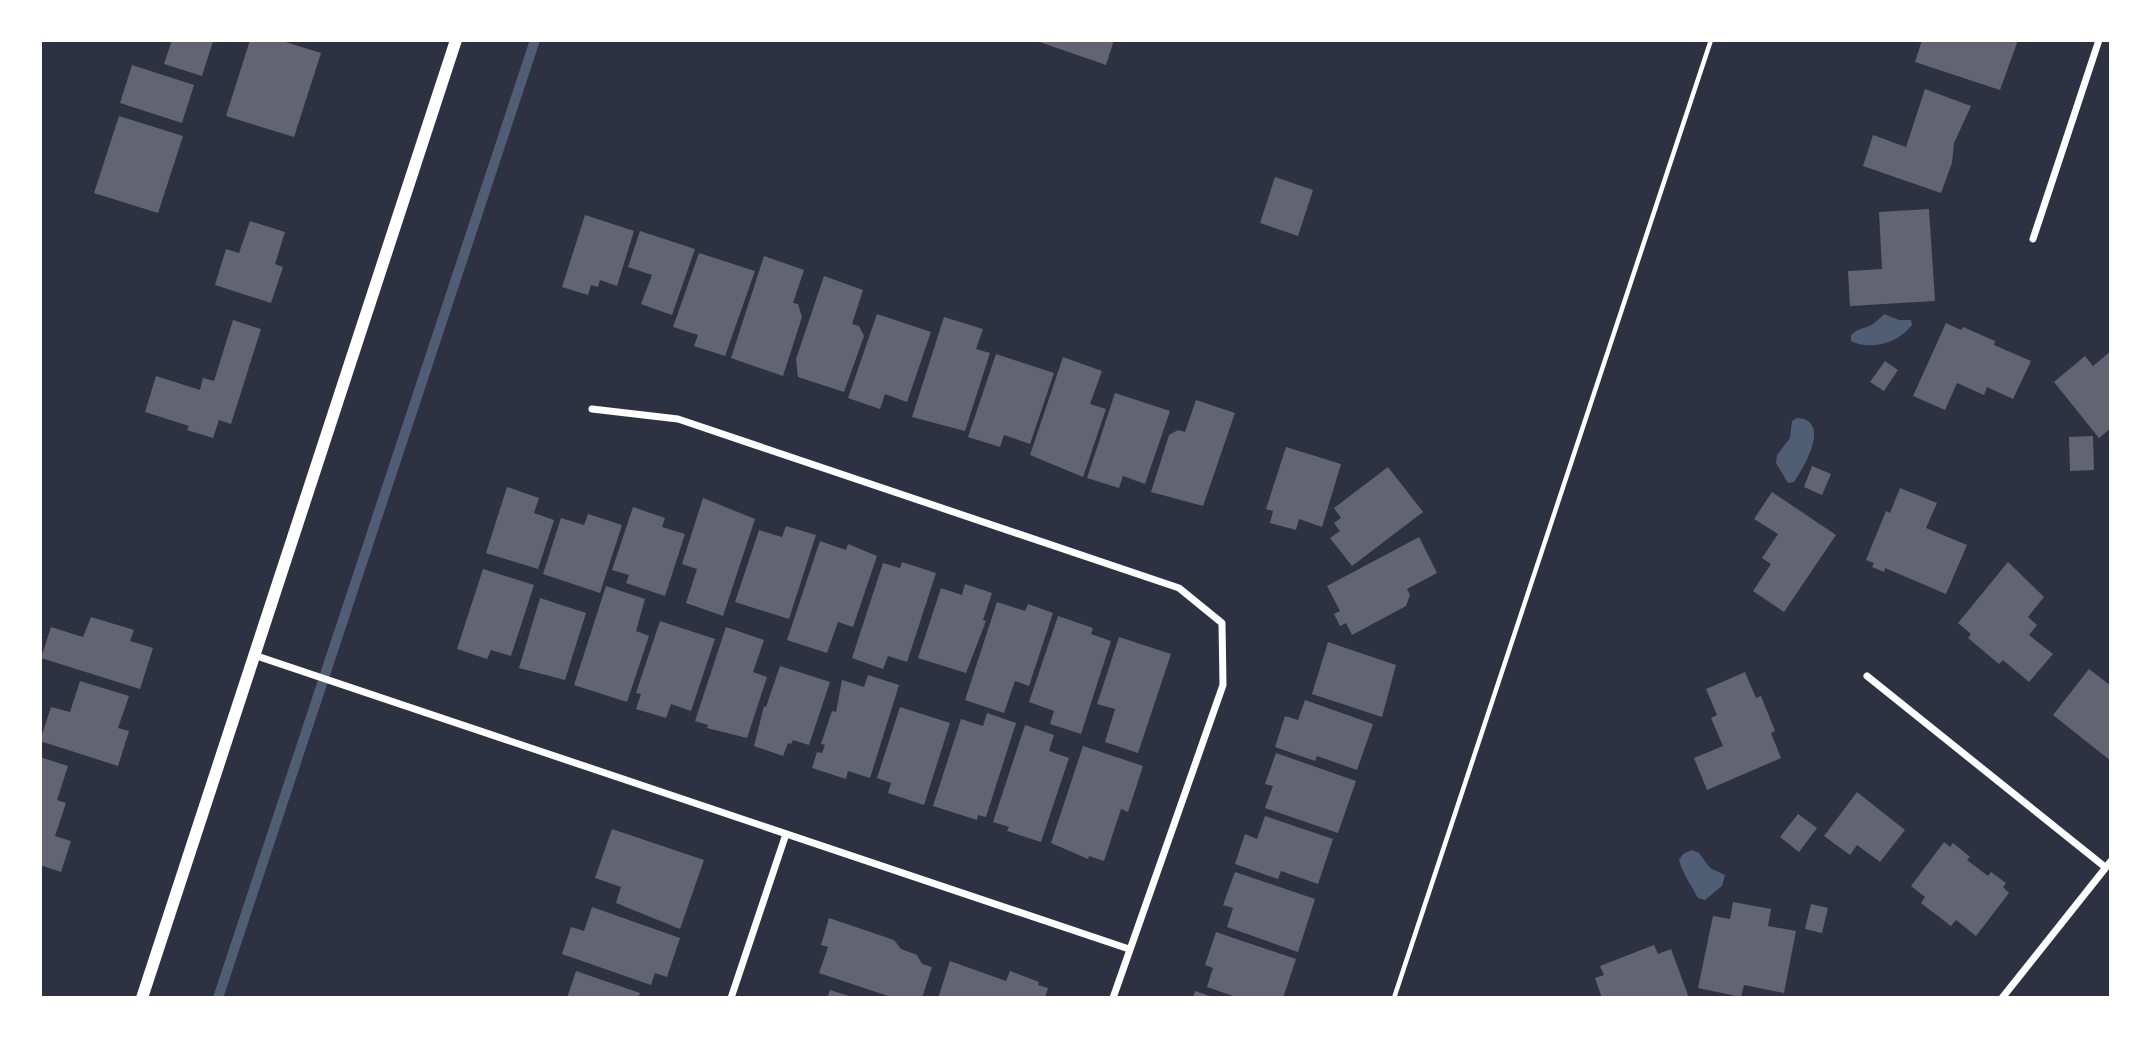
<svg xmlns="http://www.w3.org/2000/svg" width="2151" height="1038" viewBox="0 0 2151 1038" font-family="'Asap Condensed',sans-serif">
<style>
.water{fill:#4f5d75}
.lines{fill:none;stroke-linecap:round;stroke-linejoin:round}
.stream{stroke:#4f5d75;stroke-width:10}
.building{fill:#626471}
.path{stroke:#fff;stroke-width:4.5}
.minor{stroke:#fff;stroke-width:7}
.tertiary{stroke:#fff;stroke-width:12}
</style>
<rect width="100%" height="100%" fill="#2d3142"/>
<g class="water">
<path d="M1884,314L1899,320H1911L1912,325C1898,343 1871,351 1851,341V335C1863,324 1868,332 1884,314Z"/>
<path d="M1797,418C1832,420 1804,467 1794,482L1788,483L1776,463L1777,455L1790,438L1792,421Z"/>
<path d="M1692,850L1699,853L1710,868L1725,875L1722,886L1705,900L1698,898C1692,887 1682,872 1679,860L1683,854Z"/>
</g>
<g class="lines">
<polyline class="stream" points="218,998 535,40"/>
</g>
<g class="building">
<polygon points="172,40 213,41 202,76 164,64"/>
<polygon points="250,40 279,40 321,53 294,137 226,116"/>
<polygon points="1034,40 1114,40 1106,65"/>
<polygon points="1922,40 2018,40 2000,90 1915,62"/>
<polygon points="132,65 194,85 182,123 120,103"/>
<polygon points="1925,89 1971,106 1954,143 1952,163 1941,193 1863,166 1873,135 1906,147"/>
<polygon points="119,116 183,136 158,213 94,193"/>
<polygon points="1275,177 1313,190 1298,236 1260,223"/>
<polygon points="1929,209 1935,301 1850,306 1848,271 1882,269 1879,212"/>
<polygon points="585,215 634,231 617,286 600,280 598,287 591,285 588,295 562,287"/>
<polygon points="250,221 285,232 275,264 283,267 271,303 215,285 226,249 239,253"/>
<polygon points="640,231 695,249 672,315 641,304 652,275 628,267"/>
<polygon points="699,253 755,271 725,356 694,346 698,335 673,327"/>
<polygon points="764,256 804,270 793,303 798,304 802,317 783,376 731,358"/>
<polygon points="824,276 863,290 852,324 859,326 864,336 844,392 798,377 796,359"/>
<polygon points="877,314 931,332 907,402 885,394 880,409 848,398"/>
<polygon points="944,317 983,329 976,349 990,353 965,431 912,417"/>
<polygon points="233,320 261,329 231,424 219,420 213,438 187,430 189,426 145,412 156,376 200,390 203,378 214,381"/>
<polygon points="1946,323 1961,330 1963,327 1995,341 1994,345 2031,361 2013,399 1987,387 1984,395 1957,383 1945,410 1913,396"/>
<polygon points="2111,351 2111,428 2099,438 2054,382 2085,356 2093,366"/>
<polygon points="996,354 1054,373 1030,444 1004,435 1000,447 968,437"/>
<polygon points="1063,357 1102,371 1090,404 1106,409 1083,477 1030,455"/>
<polygon points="1885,361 1898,370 1884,391 1870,382"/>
<polygon points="1115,393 1170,411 1145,484 1123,476 1119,488 1087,478"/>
<polygon points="1196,400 1235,413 1203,506 1151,492 1169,435 1178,430 1185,432"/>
<polygon points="2093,436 2094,470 2070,471 2069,437"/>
<polygon points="1286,447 1341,464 1322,527 1299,519 1296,530 1270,523 1273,511 1266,509"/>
<polygon points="1812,466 1831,474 1822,495 1804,487"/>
<polygon points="1388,467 1423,512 1352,566 1330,538 1340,531 1334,523 1341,518 1334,508"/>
<polygon points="507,487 539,498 534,513 554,520 538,569 486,553"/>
<polygon points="1900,488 1937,503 1926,528 1967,545 1946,594 1885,568 1884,572 1872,567 1874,563 1866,560 1886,511 1890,513"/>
<polygon points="1772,492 1836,535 1784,612 1753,591 1771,564 1762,558 1778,534 1754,519"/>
<polygon points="703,498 755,519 723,616 686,603 697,569 682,564"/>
<polygon points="633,507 665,518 662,527 685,534 665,596 626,583 629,575 612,570"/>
<polygon points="588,514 622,525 600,593 543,574 561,518 584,525"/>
<polygon points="786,526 816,535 789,619 735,602 759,530 782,537"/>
<polygon points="1419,537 1437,573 1407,589 1410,595 1406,606 1352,635 1346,623 1340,626 1334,614 1340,611 1327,586"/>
<polygon points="820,541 846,550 848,544 877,556 853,627 838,622 827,653 787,640"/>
<polygon points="902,562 936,573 907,662 888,656 883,669 852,658 883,563 900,568"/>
<polygon points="2008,562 2044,597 2028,617 2037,625 2029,635 2053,654 2029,682 2003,660 1999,664 1968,638 1971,634 1958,623"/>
<polygon points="483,569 534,585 511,656 491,650 487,659 457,649"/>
<polygon points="965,584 992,593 983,620 986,621 966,673 918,658 941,588 962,595"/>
<polygon points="606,586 645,599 636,631 649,636 627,702 574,685"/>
<polygon points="540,598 586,613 565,680 519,668"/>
<polygon points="997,602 1025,611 1028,604 1053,613 1029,686 1015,681 1004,713 965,700"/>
<polygon points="1058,616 1093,628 1091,634 1111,641 1081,734 1050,724 1054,711 1029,702"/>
<polygon points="91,617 134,630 130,641 153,648 140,689 41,658 51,627 83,637"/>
<polygon points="660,621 715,639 691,711 671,704 666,718 636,709 641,694 636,693"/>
<polygon points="726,627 764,640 753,672 767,677 747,738 707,728 708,725 695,721"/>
<polygon points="1119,637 1171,654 1138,753 1105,742 1115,709 1097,704"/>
<polygon points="1328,642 1396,665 1382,717 1312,694"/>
<polygon points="780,666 830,682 809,745 793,740 791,744 788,743 783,756 754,746 764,706 766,707"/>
<polygon points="2089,669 2111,686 2111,761 2053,715"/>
<polygon points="1745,672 1756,698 1761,696 1775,731 1771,733 1781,758 1707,790 1694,758 1723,746 1711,718 1717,715 1706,689"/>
<polygon points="868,675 899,685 870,778 848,771 846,779 812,768 817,752 822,753 825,745 821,744 832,711 836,712 842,680 864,687"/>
<polygon points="80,681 129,696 118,728 129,731 118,766 40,741 51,707 70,712"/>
<polygon points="1305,700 1373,724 1357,770 1317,756 1315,761 1275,747 1285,716 1298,720"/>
<polygon points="900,707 950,723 924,805 888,793 891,783 877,778"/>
<polygon points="987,713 1016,723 986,817 978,815 977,820 933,806 961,719 983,726"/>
<polygon points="1025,725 1054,735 1049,751 1069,758 1041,842 1007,831 1009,827 993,822"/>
<polygon points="1083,746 1143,766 1128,812 1121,809 1104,861 1089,856 1088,859 1051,843"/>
<polygon points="1276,753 1356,781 1338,833 1265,808 1273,786 1265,784"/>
<polygon points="40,757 68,766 57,800 66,803 55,836 71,841 61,872 40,865"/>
<polygon points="1857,792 1905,830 1880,862 1857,845 1850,855 1824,836"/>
<polygon points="1798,814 1817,828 1799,852 1780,837"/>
<polygon points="1265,816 1333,839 1318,884 1281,871 1278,879 1235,864 1245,834 1257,839"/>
<polygon points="612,829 704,860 680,929 616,903 621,887 595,878"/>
<polygon points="1944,842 1950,847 1953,843 1970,857 1967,860 1988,876 1991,872 2006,883 2003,887 2009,893 1976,936 1956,920 1951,926 1921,903 1925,897 1911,886"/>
<polygon points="1235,872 1315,899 1298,952 1227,927 1233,908 1223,905"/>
<polygon points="1733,902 1771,909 1768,926 1796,931 1784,993 1744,985 1741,997 1698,988 1713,916 1730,919"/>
<polygon points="1811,904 1828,908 1822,933 1805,929"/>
<polygon points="592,907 680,938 667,977 655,973 651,985 562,954 571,927 584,931"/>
<polygon points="829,918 894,940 901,949 917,955 922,964 932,967 922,998 894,998 819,973 828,947 821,945"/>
<polygon points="1216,932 1296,959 1283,998 1239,998 1207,987 1213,968 1205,965"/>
<polygon points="1654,945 1658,954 1671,949 1689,998 1602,998 1595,978 1604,975 1600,966"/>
<polygon points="950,961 1006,981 1010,971 1039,982 1038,985 1048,988 1045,998 938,998"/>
<polygon points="576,971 640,993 638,998 567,998"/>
<polygon points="830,990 852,997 852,998 827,998"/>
<polygon points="1195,991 1213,997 1213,998 1193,998"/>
</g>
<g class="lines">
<polyline class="path" points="1394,998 1711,40"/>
<g class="minor">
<polyline points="2033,239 2099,40"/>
<polyline points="592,409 678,419 1179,588 1222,623 1223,685 1113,998"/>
<polyline points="254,655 1129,949"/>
<polyline points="1867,676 2105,867"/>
<polyline points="731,998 786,834"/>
<polyline points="2002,998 2111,861"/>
</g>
<polyline class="tertiary" points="142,998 456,40"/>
</g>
<rect width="2151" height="1038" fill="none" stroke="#ffffff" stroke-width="84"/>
</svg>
